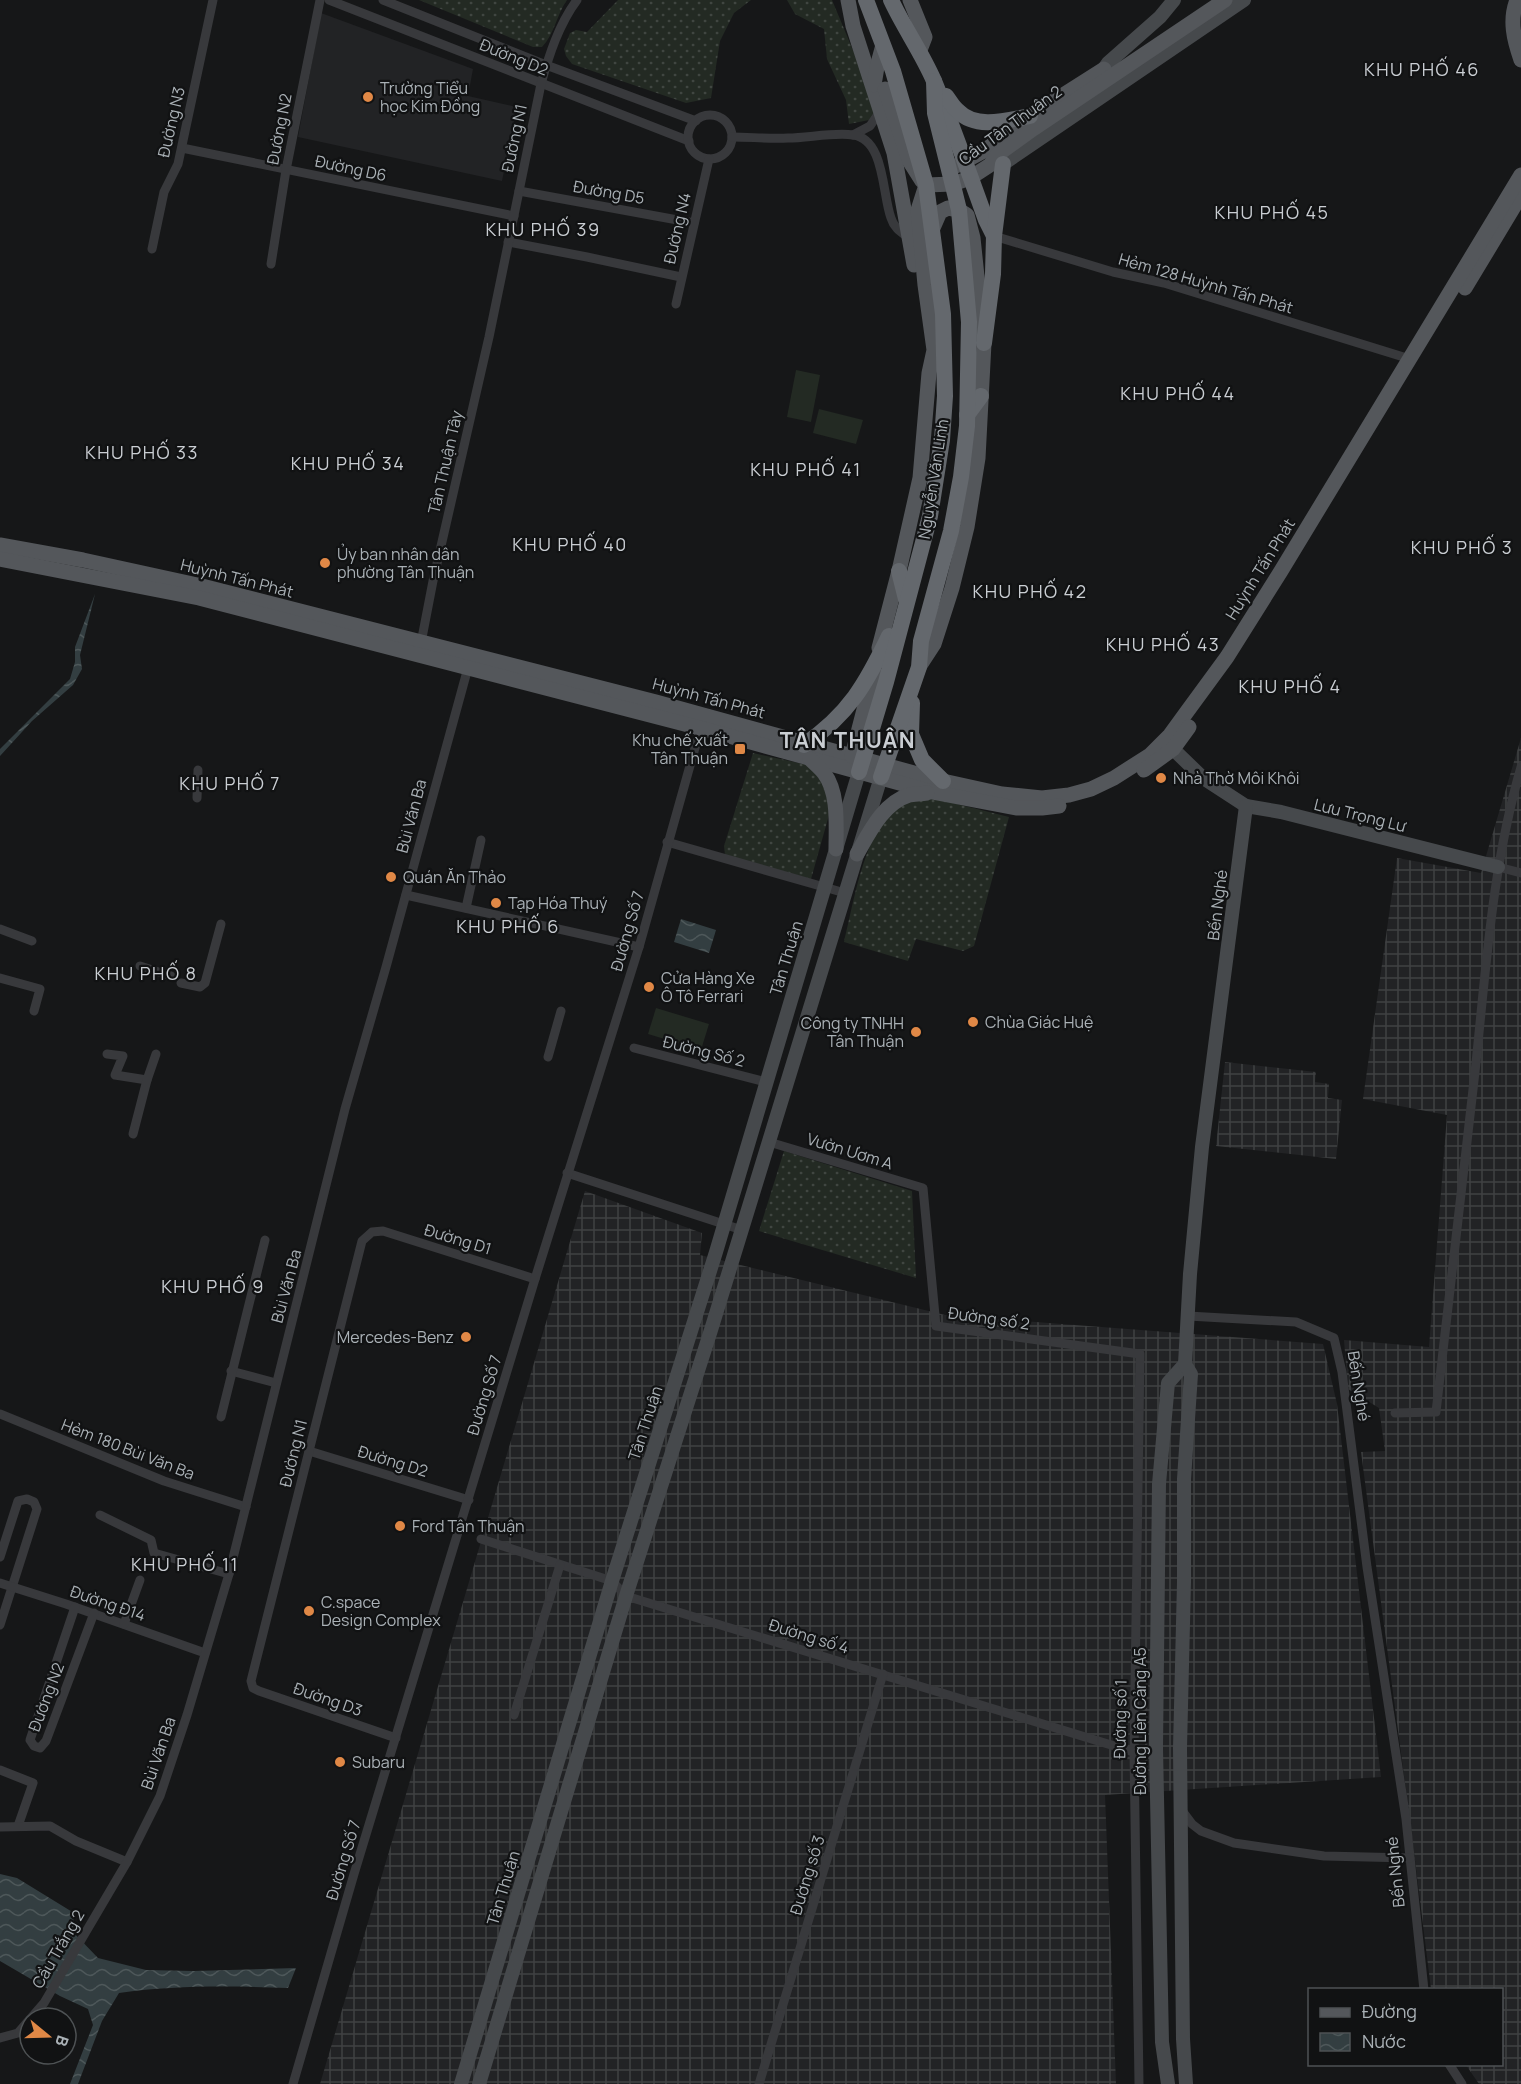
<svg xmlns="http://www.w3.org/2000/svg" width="1521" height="2084" viewBox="0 0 1521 2084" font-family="Manrope,sans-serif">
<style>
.built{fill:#222325}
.industrial{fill:url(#industrial-grid)}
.grass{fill:url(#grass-dots)}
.garden{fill:#232a23}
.water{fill:url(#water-waves)}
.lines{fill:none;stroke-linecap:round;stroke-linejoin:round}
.street{stroke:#38393c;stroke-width:9}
.secondary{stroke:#46494c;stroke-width:14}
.primary{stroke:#54575b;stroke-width:15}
.highway{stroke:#64686d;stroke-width:16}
.poi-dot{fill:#e08846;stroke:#111213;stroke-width:2}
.labels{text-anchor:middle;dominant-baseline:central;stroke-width:4.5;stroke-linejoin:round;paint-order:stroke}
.street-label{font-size:16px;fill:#aab1b6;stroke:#111213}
.poi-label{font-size:16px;fill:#aab1b6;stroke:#111213;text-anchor:start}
.neighbourhood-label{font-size:18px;letter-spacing:1.5px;fill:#caced3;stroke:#111213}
.district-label{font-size:22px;font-weight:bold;letter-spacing:1.5px;fill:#caced3;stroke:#111213}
</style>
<defs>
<pattern id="industrial-grid" width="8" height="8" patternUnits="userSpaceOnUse" patternTransform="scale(1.5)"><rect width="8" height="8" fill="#222325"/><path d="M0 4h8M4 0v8" fill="none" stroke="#3f4142"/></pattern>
<pattern id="grass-dots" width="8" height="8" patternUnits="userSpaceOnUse" patternTransform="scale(1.5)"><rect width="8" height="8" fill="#232a23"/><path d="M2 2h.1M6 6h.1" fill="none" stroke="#404641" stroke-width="1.8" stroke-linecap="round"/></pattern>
<pattern id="water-waves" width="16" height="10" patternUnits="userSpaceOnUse" patternTransform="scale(1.5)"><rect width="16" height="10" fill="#333e41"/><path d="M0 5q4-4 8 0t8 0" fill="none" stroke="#4e585a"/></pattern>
</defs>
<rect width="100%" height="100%" fill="#161718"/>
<polygon class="built" points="321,13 473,69 468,96 517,107 502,181 298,137"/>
<g class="industrial">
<polygon points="1521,738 1521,2084 1479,2084 1466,2065 1502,2064 1502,1990 1431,1989 1411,1828 1361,1452 1385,1451 1379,1408 1348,1389 1344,1340 1429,1347 1447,1115 1363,1099 1397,858 1481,873"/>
<polygon points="1225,1062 1316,1072 1315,1082 1329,1084 1328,1098 1342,1100 1336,1159 1216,1146"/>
<polygon points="585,1191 702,1233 700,1255 945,1315 1323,1344 1337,1404 1381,1777 1105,1795 1116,2084 320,2084"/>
</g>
<g class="grass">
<path d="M419,0H567C557,14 554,35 542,47H533Z"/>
<polygon points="618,0 751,0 734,13 720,41 711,98 686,103 572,64 566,56 564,49 570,33 576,30 587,32"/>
<polygon points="787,0 832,0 865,79 879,118 849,124 846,100 827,59 824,29 795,14"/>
<polygon points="753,753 813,766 829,790 829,815 811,879 725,855 724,846"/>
<path d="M933,798L1009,817L974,946L963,951L916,939L908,961L844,942C854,903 865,824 902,803C909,799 924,799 933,798Z"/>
<polygon points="784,1151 912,1191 916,1278 759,1231"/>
</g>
<g class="garden">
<polygon points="796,370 820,375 811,422 787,417"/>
<polygon points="819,409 863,420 856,444 813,433"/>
<polygon points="656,1008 709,1024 701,1050 648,1034"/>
</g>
<g class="water">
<polygon points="95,594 80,655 82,669 73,685 32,721 0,756 0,749 70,679 75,662 75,647"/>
<polygon points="681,919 716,930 709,953 674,942"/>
<path d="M0,1874L17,1878L74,1913L73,1932L98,1958L146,1970L194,1971L296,1968L288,1988C231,1986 176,1985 119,1993L102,2021L78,2084H70L93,2025L88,2009L60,1996L0,1961Z"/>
</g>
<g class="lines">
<g class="street">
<polyline points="329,0 689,141"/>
<polyline points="383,0 546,65 696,121"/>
<circle cx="710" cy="137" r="22"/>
<polyline points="853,135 870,126 881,110"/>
<path d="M732,137C750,137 769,139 788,138C807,138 835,132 853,135C885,139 882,194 891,218C894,228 901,232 909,238"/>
<polyline points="182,148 514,216"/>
<polyline points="519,191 694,223"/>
<polyline points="994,236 1113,272 1164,283 1410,359"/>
<polyline points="508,242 587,257 681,277"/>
<polyline points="152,249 164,192 178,164 213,0"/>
<polyline points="271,264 286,170 320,0"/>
<polyline points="676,304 709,159"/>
<path d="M421,643L433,581L489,337L541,84C549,55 559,24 577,0"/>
<polyline points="197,798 198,770"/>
<polyline points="667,842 845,893"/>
<polyline points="1498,867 1521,873"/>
<polyline points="406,895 639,947"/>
<polyline points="466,908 481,840"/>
<polyline points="0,929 32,941"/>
<polyline points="140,966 171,976"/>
<polyline points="0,978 40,989 34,1011"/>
<polyline points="181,983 200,987 205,983 221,924"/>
<polyline points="634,1048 766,1082"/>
<polyline points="107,1054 123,1056 115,1075 147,1080"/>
<polyline points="548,1057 561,1011"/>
<polyline points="133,1134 147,1080 156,1054"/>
<polyline points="769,1142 923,1188 936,1326 1140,1354 1134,1752 1139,2084"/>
<polyline points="567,1173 742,1230"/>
<polyline points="1188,1316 1296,1322 1334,1338 1342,1372 1367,1567 1406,1819 1424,1990"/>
<polyline points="231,1371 276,1383"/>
<path d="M1395,1413L1436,1412C1449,1299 1463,1186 1475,1072C1486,970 1492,866 1521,767"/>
<polyline points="0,1414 164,1481 246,1507"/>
<polyline points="221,1417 265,1240"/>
<polyline points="309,1451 469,1500"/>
<polyline points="100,1515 151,1540 154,1553 229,1574"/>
<polyline points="481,1539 612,1581 626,1596 1134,1752"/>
<polyline points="0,1557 18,1501 27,1499 34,1502 37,1509 0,1625"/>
<polyline points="0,1583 66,1604 205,1653"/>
<polyline points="75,1607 30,1740 34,1746 40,1748 46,1741 94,1613"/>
<polyline points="124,1624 140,1580"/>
<polyline points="514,1715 560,1565"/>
<polyline points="396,1738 259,1691 253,1688 251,1681 362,1241 372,1232 383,1231 535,1279"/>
<polyline points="0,1770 33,1783 18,1826"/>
<polyline points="1180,1808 1192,1824 1201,1831 1234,1843 1324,1856 1410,1858"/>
<polyline points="0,1827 50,1826 76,1841 127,1862"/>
<polyline points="31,2018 44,2003 127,1862 160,1796 187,1715 229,1574 345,1109 386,967 469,664"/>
<polyline points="0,2038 18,2033 30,2019"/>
<polyline points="1449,2064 1462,2084"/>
<polyline points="293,2084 354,1874 535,1279 639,947 702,723"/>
<polyline points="759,2084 883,1674"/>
</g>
<g class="secondary">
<polyline points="1103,70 1108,63 1160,17 1174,0"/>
<polyline points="995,164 1003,164 1244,0"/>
<polyline points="1173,749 1203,778 1246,806 1281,812 1498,867"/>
<polyline points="461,2084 612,1581 716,1252 859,772"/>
<polyline points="479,2084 626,1596 711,1330 881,777"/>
<polyline points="1168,2084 1162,2042 1156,1748 1159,1484 1168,1383 1185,1364"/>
<polyline points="1186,2084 1183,2039 1180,1748 1184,1582 1184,1479 1191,1374 1185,1364 1190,1274 1202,1147 1246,806"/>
</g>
<g class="primary">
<polyline points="848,0 853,26 894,153 914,265"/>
<polyline points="910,0 925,37 920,50"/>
<path d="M1517,0C1509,20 1514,40 1521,60"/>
<polyline points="874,85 877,67 883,45"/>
<polyline points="885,89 910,162 922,181"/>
<polyline points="956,166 984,151 1030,116 1104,69"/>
<polyline points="926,185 953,184 970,178 990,165 997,155 1033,129 1225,0"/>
<polyline points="1465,288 1521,195"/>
<polyline points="0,545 83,560 202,586 656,702 943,781 1002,794 1042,798 1069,795 1091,789 1114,778 1150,755 1170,735 1186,713 1227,657 1281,571 1521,175"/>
<polyline points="0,559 199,598 700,728 932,792 1016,808 1042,808 1059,806"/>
<polyline points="879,648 899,571 920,478 929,373 934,350 925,285 918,210 926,185"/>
<polyline points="919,667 934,644 952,588 967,527 978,458 984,343 973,238 967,215 959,210 948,208 940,212 933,228"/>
<polyline points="852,756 874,671"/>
<path d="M810,759C814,763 820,768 824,773C839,793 836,825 836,849"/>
<polyline points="1144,770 1173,749 1189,727"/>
<path d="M857,854C869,833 883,803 909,795C914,794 921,794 927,793"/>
</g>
<g class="highway">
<path d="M891,0C904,28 922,53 934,81C953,127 969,173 986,220L994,236"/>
<path d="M946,96C950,101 953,107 958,111C976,130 1008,120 1030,116"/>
<polyline points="984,343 993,274 994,236 1003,164"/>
<polyline points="967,415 981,396"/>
<polyline points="899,571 906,599"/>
<polyline points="912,703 911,734 922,760 943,781"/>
<path d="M804,745C849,714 866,684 889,636"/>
<polyline points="859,772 886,682 930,516 942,440 945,396 943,314 926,185 893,71 866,0"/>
<polyline points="881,777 919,667 921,641 951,531 961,477 967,426 969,322 959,210 935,113 934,81"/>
</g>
</g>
<g class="poi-dot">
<circle cx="368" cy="97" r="6"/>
<circle cx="325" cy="563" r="6"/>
<rect x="734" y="743" width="12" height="12" rx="3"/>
<circle cx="1161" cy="778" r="6"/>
<circle cx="391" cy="877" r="6"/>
<circle cx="496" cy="903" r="6"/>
<circle cx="649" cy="987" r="6"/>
<circle cx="973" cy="1022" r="6"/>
<circle cx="916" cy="1032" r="6"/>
<circle cx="466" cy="1337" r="6"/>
<circle cx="400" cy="1526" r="6"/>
<circle cx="309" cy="1611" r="6"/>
<circle cx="340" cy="1762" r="6"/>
</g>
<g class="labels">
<g class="street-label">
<text transform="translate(514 57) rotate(22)">Đường D2</text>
<text transform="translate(171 122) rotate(-77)">Đường N3</text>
<text transform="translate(1010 125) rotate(-36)">Cầu Tân Thuận 2</text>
<text transform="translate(279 129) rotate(-79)">Đường N2</text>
<text transform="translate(514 138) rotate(-78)">Đường N1</text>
<text transform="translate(351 168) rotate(12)">Đường D6</text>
<text transform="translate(609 192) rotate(10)">Đường D5</text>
<text transform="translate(677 228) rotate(-77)">Đường N4</text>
<text transform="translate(1206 283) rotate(16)">Hẻm 128 Huỳnh Tấn Phát</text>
<text transform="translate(445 462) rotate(-77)">Tân Thuận Tây</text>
<text transform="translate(933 479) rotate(-81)">Nguyễn Văn Linh</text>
<text transform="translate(1260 569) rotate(-58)">Huỳnh Tấn Phát</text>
<text transform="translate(237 578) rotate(14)">Huỳnh Tấn Phát</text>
<text transform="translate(709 698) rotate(15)">Huỳnh Tấn Phát</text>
<text transform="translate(1360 815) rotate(14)">Lưu Trọng Lư</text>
<text transform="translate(411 816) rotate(-75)">Bùi Văn Ba</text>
<text transform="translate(1217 905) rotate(-83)">Bến Nghé</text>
<text transform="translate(627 931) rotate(-74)">Đường Số 7</text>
<text transform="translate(786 958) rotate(-73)">Tân Thuận</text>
<text transform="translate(704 1051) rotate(14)">Đường Số 2</text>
<text transform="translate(850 1151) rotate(17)">Vườn Ươm A</text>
<text transform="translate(458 1239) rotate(17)">Đường D1</text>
<text transform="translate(286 1286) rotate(-75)">Bùi Văn Ba</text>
<text transform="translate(989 1318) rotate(8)">Đường số 2</text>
<text transform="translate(1359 1386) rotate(81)">Bến Nghé</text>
<text transform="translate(484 1395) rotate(-73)">Đường Số 7</text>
<text transform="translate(645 1423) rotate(-72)">Tân Thuận</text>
<text transform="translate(128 1449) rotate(21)">Hẻm 180 Bùi Văn Ba</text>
<text transform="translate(293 1453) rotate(-76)">Đường N1</text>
<text transform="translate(393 1461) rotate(17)">Đường D2</text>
<text transform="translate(108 1603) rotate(19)">Đường Đ14</text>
<text transform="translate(809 1636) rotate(17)">Đường số 4</text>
<text transform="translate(46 1697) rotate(-69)">Đường N2</text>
<text transform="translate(328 1699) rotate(19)">Đường D3</text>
<text transform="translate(1120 1719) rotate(-89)">Đường số 1</text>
<text transform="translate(1140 1721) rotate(-90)">Đường Liên Cảng A5</text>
<text transform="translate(158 1753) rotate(-71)">Bùi Văn Ba</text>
<text transform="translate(343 1860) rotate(-73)">Đường Số 7</text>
<text transform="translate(1395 1872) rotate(-96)">Bến Nghé</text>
<text transform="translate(807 1875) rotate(-73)">Đường số 3</text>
<text transform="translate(503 1888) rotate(-73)">Tân Thuận</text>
<text transform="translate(58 1949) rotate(-60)">Cầu Trắng 2</text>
</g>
<g class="poi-label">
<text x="380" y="88">Trường Tiểu<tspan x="380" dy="18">học Kim Đồng</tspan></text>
<text x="337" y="554">Ủy ban nhân dân<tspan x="337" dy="18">phường Tân Thuận</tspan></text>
<text x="728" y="740" text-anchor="end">Khu chế xuất<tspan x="728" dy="18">Tân Thuận</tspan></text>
<text x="1173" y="778">Nhà Thờ Môi Khôi</text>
<text x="403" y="877">Quán Ăn Thảo</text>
<text x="508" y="903">Tạp Hóa Thuý</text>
<text x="661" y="978">Cửa Hàng Xe<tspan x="661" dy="18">Ô Tô Ferrari</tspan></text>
<text x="985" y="1022">Chùa Giác Huệ</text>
<text x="904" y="1023" text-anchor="end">Công ty TNHH<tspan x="904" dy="18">Tân Thuận</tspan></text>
<text x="454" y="1337" text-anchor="end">Mercedes-Benz</text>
<text x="412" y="1526">Ford Tân Thuận</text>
<text x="321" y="1602">C.space<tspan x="321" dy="18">Design Complex</tspan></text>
<text x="352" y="1762">Subaru</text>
</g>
<g class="neighbourhood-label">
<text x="1422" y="69">KHU PHỐ 46</text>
<text x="1272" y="212">KHU PHỐ 45</text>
<text x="543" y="229">KHU PHỐ 39</text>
<text x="1178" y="393">KHU PHỐ 44</text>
<text x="142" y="452">KHU PHỐ 33</text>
<text x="348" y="463">KHU PHỐ 34</text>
<text x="806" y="469">KHU PHỐ 41</text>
<text x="570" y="544">KHU PHỐ 40</text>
<text x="1462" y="547">KHU PHỐ 3</text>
<text x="1030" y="591">KHU PHỐ 42</text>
<text x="1163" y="644">KHU PHỐ 43</text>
<text x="1290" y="686">KHU PHỐ 4</text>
<text x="230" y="783">KHU PHỐ 7</text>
<text x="508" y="926">KHU PHỐ 6</text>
<text x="146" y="973">KHU PHỐ 8</text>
<text x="213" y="1286">KHU PHỐ 9</text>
<text x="185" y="1564">KHU PHỐ 11</text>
</g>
<g class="district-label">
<text x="848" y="740">TÂN THUẬN</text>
</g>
</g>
<rect x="1308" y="1988" width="195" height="78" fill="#111213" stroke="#4e5254" stroke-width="1.5"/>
<rect x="1320" y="2008" width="30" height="9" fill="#54575b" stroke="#4e5254" stroke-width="1.5"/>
<text x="1362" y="2018" font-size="18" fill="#aab1b6">Đường</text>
<rect x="1320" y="2033" width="30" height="18" fill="url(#water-waves)" stroke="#4e5254" stroke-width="1.5"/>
<text x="1362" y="2048" font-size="18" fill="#aab1b6">Nước</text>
<g transform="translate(48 2036) rotate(109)"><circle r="28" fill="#111213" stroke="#4e5254" stroke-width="1.5"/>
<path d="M0-4.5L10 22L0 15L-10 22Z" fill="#e08846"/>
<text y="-9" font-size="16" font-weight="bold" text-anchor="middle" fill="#aab1b6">B</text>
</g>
</svg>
